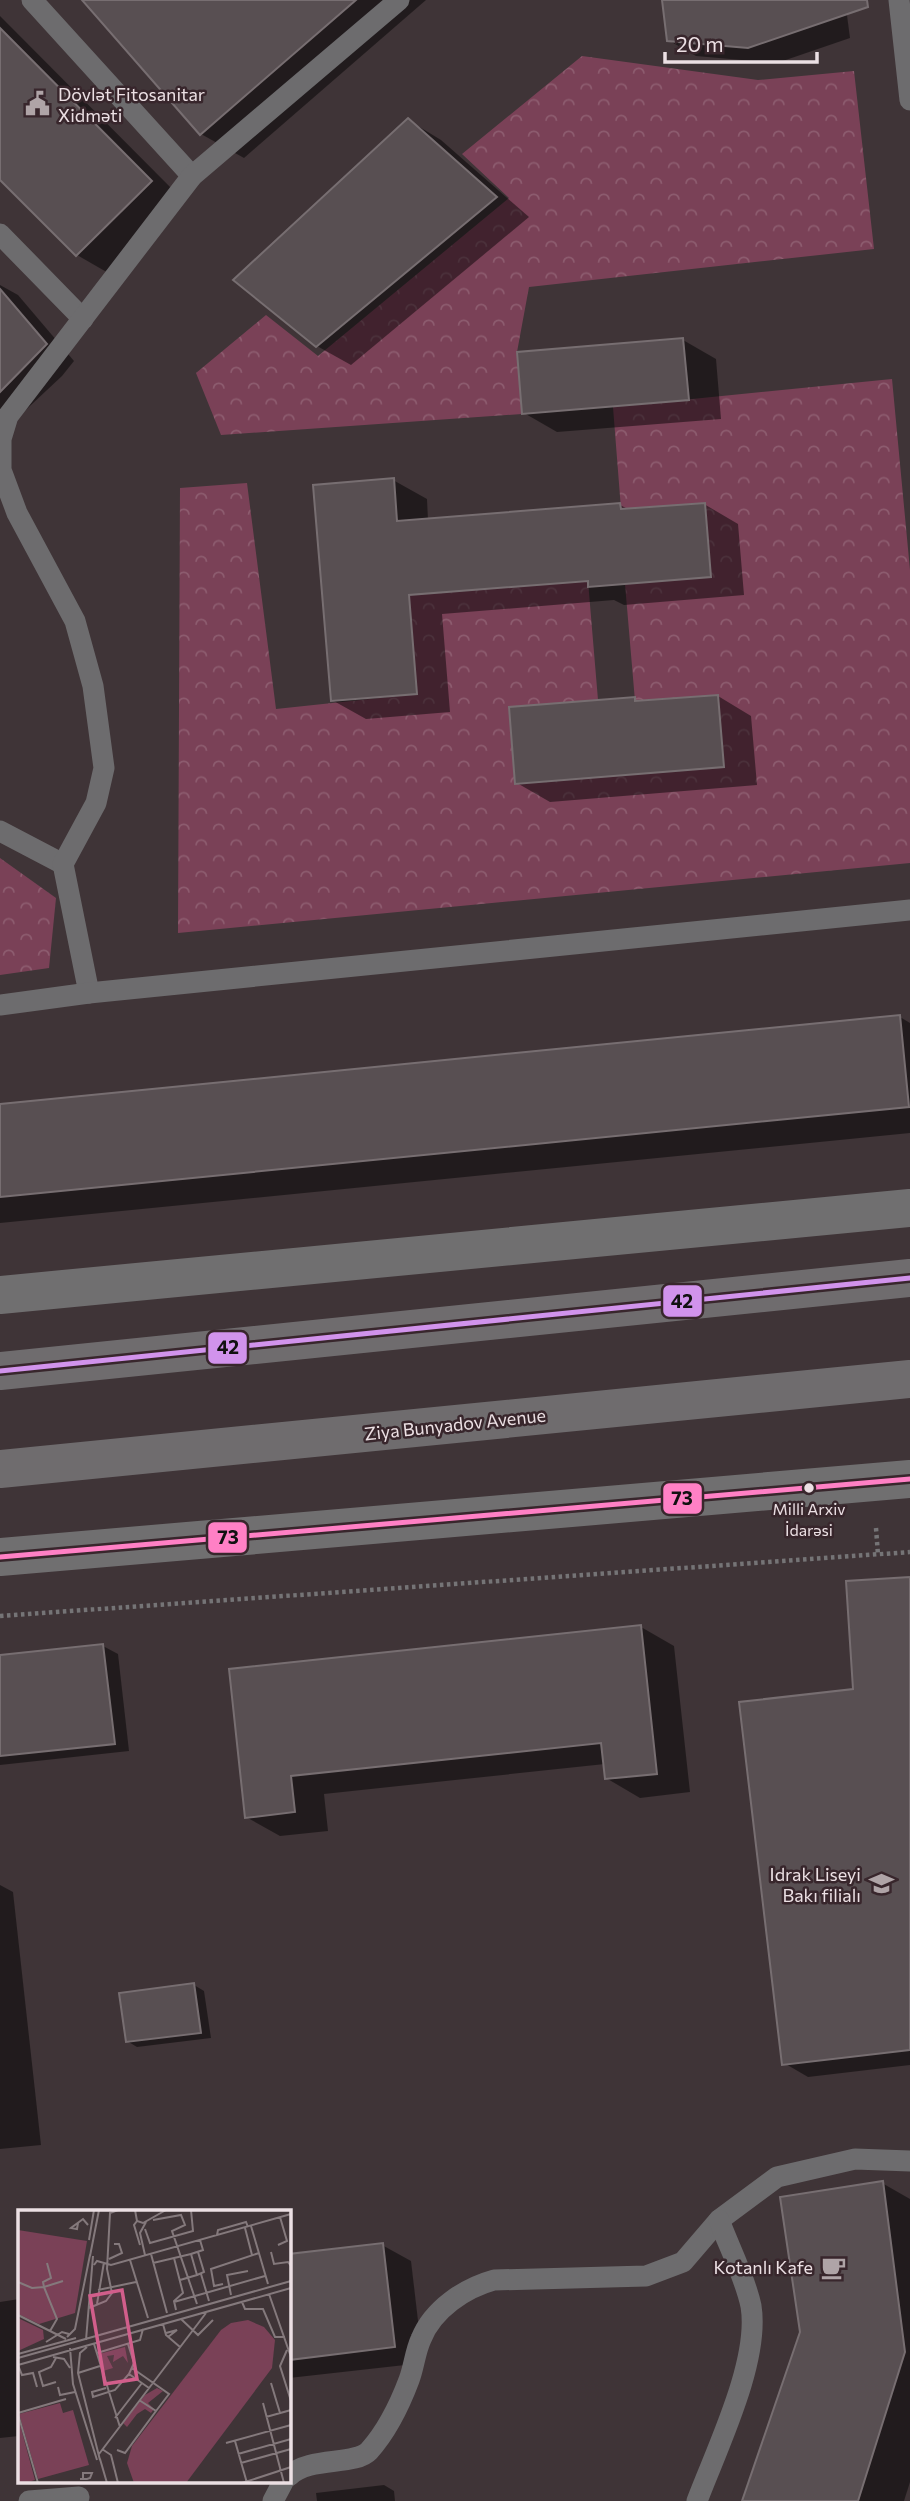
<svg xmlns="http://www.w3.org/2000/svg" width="910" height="2501" viewBox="0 0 910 2501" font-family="Commissioner,sans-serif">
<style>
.forest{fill:url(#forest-crowns)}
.shadow{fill:#0007}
.building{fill:#584f52;stroke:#776e71;stroke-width:2}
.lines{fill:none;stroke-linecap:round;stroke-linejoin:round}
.path{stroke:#757476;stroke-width:4.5;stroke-dasharray:3.5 3.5;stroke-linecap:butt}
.lane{stroke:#6d6c6e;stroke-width:21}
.secondary{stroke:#706f70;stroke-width:38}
.primary{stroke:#6f6c6e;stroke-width:38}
.bus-1-casing{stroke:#38262c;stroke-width:10}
.bus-2-casing{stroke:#38262c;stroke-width:10}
.bus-1{stroke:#d193ec;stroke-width:5}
.bus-2{stroke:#ff80c5;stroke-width:5}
.bus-dot{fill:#ece0e4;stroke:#38262c;stroke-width:2.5}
.labels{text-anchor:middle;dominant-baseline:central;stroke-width:5;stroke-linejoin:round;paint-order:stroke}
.bus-label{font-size:16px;fill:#ece0e4;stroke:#38262c}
.poi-label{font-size:18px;fill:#ece0e4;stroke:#38262c;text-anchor:end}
.street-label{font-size:18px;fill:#ece0e4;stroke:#38262c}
.inset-road{fill:none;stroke:#84797c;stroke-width:2}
.view{fill:#d15e8b;fill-opacity:0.15;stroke:#d15e8b;stroke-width:3.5}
.inset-edge{fill:none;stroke:#ece0e4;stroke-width:3.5}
.line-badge{stroke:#38262c;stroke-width:2.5}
.pale-badge-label{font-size:19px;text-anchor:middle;font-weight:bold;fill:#111}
</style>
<defs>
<pattern id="forest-crowns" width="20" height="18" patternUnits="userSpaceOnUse" patternTransform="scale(1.75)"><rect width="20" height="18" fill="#7a4157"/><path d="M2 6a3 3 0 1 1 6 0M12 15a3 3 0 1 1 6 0" fill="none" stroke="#8d5c6f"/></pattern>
</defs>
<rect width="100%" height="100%" fill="#3f3437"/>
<g class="forest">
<polygon points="582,56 758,80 854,71 874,249 529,287 517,352 522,414 221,435 196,373 266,315 318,356 509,198 462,154"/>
<polygon points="892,379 910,570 910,863 178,933 180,488 247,483 276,709 417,694 409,595 588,581 598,700 509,707 515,784 724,767 718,695 635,701 625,584 711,576 704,503 621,509 613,407"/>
<polygon points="0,858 56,898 49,968 0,975"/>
</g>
<g class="shadow">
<polygon points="84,0 426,0 244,158 201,134"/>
<polygon points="663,0 845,0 850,38 777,63 696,56 668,40"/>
<polygon points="0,16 184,201 110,274 77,255 0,177"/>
<polygon points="408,120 441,140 529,217 351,365 317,346 236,280"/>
<polygon points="0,285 18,295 74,361 62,376 0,434"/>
<polygon points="683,340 716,359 721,419 557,432 524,413"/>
<polygon points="393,480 427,499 428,520 620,505 630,510 704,504 738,524 744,595 624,605 614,600 442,614 450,712 366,719 332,700"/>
<polygon points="718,696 751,716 757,785 550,802 517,783 635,699 641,703"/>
<polygon points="900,1017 910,1023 910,1133 0,1223 0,1105"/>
<polygon points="910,1579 910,2065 808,2077 784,2063 855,1690"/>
<polygon points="641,1627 674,1646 690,1792 640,1798 606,1778 605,1764 324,1794 328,1831 280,1836 246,1817 231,1671"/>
<polygon points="103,1646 118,1654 129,1751 0,1765 0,1656"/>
<polygon points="0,1885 13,1892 41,2145 0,2149"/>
<polygon points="194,1985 204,1991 211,2038 137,2047 127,2041"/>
<polygon points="882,2183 910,2199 910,2482 904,2501 743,2501"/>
<polygon points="382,2245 411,2261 423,2363 289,2378 289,2256"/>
<polygon points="19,2299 19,2436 0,2438 0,2302"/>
<polygon points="384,2485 394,2491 395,2501 317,2501 316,2493"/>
</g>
<g class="building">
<polygon points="82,0 356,0 200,135"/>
<polygon points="662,0 867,0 868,7 748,48 667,41"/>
<polygon points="0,28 152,181 76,256 0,180"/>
<polygon points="408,118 497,197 316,347 233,280"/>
<polygon points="0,289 47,344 0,392"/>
<polygon points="683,338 689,400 522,414 517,352"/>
<polygon points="394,478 397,521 620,503 621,509 705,503 711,577 588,587 588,581 409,595 417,694 331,701 313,485"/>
<polygon points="718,695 724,767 515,784 509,707 635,697 635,701"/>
<polygon points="900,1015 909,1107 0,1197 0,1104"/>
<polygon points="910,1577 910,2050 782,2065 739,1702 853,1689 846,1581"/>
<polygon points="641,1625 657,1774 605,1779 601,1743 291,1776 295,1812 245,1818 229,1669"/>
<polygon points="103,1644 115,1744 0,1756 0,1655"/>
<polygon points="194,1983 201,2033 126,2042 119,1993"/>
<polygon points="883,2181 905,2352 858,2501 742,2501 800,2332 780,2197"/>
<polygon points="383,2243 395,2347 289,2360 289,2254"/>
</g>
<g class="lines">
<g class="path">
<polyline points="876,1528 878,1555"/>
<polyline points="0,1616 910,1552"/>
</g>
<g class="lane">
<polyline points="32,0 192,176"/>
<polyline points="899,0 910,100"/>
<polyline points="0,234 83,319"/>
<polyline points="0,831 63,864"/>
<polyline points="89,993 63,864 96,803 104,768 93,686 75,621 17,513 1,470 1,439 8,416 192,176 399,0"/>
<polyline points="0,1005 89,993 910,910"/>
<path d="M289,2476C309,2456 355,2466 369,2451C386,2432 400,2404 409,2380C414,2367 415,2352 421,2339C433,2309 465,2288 494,2280L646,2276L683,2262L719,2220L777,2177L855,2159L910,2161"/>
<polyline points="29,2501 79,2497"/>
<polyline points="273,2501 283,2482"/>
<path d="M697,2501C717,2448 760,2361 751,2306C745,2277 729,2247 719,2220"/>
</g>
<g class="secondary">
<polyline points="0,1295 910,1208"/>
<polyline points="0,1557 910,1479"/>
</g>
<g class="primary">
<polyline points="0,1371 910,1278"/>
<polyline points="0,1469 910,1379"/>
</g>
<defs>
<polyline id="bus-1" points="0,1371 910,1278"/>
<polyline id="bus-2" points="0,1557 910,1479"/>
</defs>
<use href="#bus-1" class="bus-1-casing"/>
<use href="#bus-2" class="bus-2-casing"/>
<use href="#bus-1" class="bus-1"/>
<use href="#bus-2" class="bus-2"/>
</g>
<defs>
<symbol id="civic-bare" viewBox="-9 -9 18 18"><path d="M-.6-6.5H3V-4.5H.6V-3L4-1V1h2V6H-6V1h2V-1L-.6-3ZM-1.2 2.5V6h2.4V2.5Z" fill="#afa4a7" stroke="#38262c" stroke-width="2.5" paint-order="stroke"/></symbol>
<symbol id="school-bare" viewBox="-9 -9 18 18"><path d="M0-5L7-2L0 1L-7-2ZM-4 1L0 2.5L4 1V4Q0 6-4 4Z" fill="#afa4a7" stroke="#38262c" stroke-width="2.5" paint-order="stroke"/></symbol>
<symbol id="cafe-bare" viewBox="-9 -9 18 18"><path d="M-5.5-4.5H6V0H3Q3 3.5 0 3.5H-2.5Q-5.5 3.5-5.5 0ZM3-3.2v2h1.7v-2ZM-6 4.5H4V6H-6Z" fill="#afa4a7" stroke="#38262c" stroke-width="2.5" paint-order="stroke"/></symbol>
</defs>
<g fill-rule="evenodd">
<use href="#civic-bare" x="20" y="86" width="35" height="35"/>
<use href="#school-bare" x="864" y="1866" width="35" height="35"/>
<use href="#cafe-bare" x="816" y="2250" width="35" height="35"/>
</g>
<circle class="bus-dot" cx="809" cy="1488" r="6"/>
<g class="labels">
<g class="bus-label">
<text x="809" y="1508">Milli Arxiv<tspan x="809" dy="21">İdarəsi</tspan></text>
</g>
<g class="poi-label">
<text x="58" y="94" text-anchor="start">Dövlət Fitosanitar<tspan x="58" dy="21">Xidməti</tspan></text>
<text x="861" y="1874">Idrak Liseyi<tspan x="861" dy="21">Bakı filialı</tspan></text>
<text x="813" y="2267">Kotanlı Kafe</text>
</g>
<g class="street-label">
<text transform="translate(455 1424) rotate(-6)">Ziya Bunyadov Avenue</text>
</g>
</g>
<g transform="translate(18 2210)">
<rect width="273" height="273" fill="#3f3437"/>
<path d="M0,108L25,120L26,129L0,141Z" fill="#7a4157"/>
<path d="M107,137L110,153L105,146L95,152L96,145L89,146L95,158L85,161L81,144ZM139,178L145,181L130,193L136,199L133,203L127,199L119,204L109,217L105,213L127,185ZM42,193L45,203L55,200L71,255L20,269L1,204ZM0,207L17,270L7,273H0Z" fill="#7a4157"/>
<path d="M0,20L69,31L57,103L21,114L0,104Z" fill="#7a4157"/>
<path d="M230,110L246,117L257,130L254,158L168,273H116L109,253L114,236L203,120L213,113Z" fill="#7a4157"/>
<path class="inset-road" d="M117,0L119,11L125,13L148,0M135,10L163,5L167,15L154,21L179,94M119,11L116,15L122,35M60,13L59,19L53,18L65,9L70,15M233,16L250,74M227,18L234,45M127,19L132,33L175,21L173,0M199,25L200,20L228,12L230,17M71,30L76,0M260,35L269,31L262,7M253,42L256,54L270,52L273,56M133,44L149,103M127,45L122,23L128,12M72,46L81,0M156,48L165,83L156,91L158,100M91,49L104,43L101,34H96M112,50L130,108M29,53L33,68L25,72L26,77L45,71M135,53L173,44M76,55L79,51L93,55L273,4M183,64L191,91M179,65L186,62L180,42M162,70L179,65L173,44L185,40L182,30M0,72L14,78L26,77L39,109L32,121M205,74L196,76L193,59L241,43M80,80L118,72M251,84L273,147M213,85L209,65L230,61M156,92L247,66M224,92L227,99H245L257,127H267M79,94L86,52M71,98L88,91L94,83L89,59L92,3L100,0M0,105L48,129M163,109L180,125L195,110M145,114L148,125L162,137M148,123L159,120L150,127M49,127L57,119L72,45M68,130L75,46M28,132L44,122L51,124M76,134L102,217M69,137L62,143L60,163L82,250M52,138L55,174L79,250M269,140L262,156L273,191M79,143L122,130L125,119M0,144L58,128M35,147L46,149L52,158M0,148L273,71M38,148L33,157L21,162L25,176L38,172M0,155L4,165L15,163L19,177M0,155L273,78M114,158L151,184L138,201M60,163L82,156M111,164L131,178M253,173L262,203M40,177L42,185L57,182M88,178L74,182L75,187L97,180L111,164L116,153L110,134M245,193L266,273M0,203L48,189M0,204L20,273M248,207L273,200M97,208L124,173M217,231L229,273M208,233L273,215M84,239L93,245L100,273M99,240L107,243L138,201L121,190M81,244L188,103M220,244L273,229M82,249L89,273M223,253L273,239M62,269H69L72,268L74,263H65V268M224,273L273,257"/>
<path class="view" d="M104,80L119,169L87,174L72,86Z"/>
<rect width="273" height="273" class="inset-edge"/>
</g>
<g class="line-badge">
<rect x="662" y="1284" width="41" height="34" rx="7" fill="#d193ec"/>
<rect x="207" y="1331" width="41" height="34" rx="7" fill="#d193ec"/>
<rect x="662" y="1482" width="41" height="33" rx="7" fill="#ff80c5"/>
<rect x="207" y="1521" width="41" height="33" rx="7" fill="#ff80c5"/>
</g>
<g class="pale-badge-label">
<text x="682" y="1308">42</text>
<text x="228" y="1354">42</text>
<text x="682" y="1505">73</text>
<text x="228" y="1544">73</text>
</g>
<path d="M665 52v10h152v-10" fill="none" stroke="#ece0e4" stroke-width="3.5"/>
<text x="676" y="52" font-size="21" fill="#ece0e4" stroke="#38262c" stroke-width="5" paint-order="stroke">20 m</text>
</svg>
